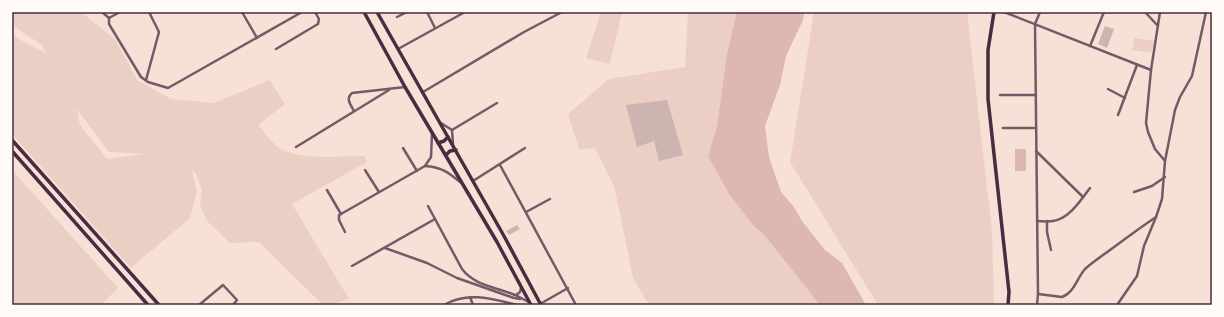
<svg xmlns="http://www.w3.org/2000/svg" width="1224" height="317" viewBox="0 0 1224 317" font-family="Cabin,sans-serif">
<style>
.green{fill:#ebcfc5;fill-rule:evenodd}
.water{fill:#dcb8b0}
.building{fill:#ccb4b1}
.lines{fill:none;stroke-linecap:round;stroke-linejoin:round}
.minor{stroke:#755966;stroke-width:2.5}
.secondary{stroke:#4a2c40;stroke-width:3.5}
.primary{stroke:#4a2c40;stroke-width:3.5}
.neatline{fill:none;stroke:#4a2c40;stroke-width:1.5}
</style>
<rect width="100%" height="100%" fill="#f7e1d7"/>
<g class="green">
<path d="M12,12H81L115,39L137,80L171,99L214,103L270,80L285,104L258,125C264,131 274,146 281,149C302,160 341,156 364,156L367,162L292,204L349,299L331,305H323L259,242L230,243L208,222L200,207L202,190L196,174L192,171L197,191L190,218L131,268L12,134V34L19,39L47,54L42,45L12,25ZM77,109L109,152L146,154L107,159L80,125Z"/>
<polygon points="601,12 622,12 610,64 586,58"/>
<polygon points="688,12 737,12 727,53 717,126 708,156 753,225 765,236 820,305 649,305 633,278 615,189 595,148 579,149 568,114 609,79 685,67"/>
<polygon points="814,12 967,12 992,231 994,305 877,305 875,300 790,162"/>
<polygon points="1134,38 1154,41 1151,53 1132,50"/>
<polygon points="12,170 118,288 101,305 12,305"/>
</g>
<g class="water">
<polygon points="737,12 804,12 803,20 786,56 780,85 765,126 769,157 781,192 794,207 802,221 825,250 842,263 866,305 820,305 765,236 753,225 729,194 708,156 717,126 727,53"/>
<rect x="1015" y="149" width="11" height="22"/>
</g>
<g class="building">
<polygon points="1105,26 1114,29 1107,48 1098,44"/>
<polygon points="667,100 683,155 659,161 654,141 637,147 626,105"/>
<polygon points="517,225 520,229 509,235 506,231"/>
</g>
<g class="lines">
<g class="minor">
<polyline points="102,12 109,18 109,24 141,77 148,82 168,88 302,12"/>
<polyline points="242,12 257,38"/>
<polyline points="427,12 435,28"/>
<polyline points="1004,12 1151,70"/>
<polyline points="1145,12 1158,26"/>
<polyline points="1160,12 1151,70 1146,123 1148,132 1155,149 1165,161"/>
<polyline points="397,17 407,12"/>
<polyline points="109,18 120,12"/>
<polyline points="1090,46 1104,12"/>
<polyline points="276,49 318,24 319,19 315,12"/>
<polyline points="398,49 465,12"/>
<polyline points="146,80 159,32 149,12"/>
<polyline points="1108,89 1125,98"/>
<polyline points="423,92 524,32 562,12"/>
<polyline points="1000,95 1036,95"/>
<path d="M354,111C351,105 345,99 352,93L405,87"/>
<polyline points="1118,115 1137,65"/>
<polyline points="441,123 452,130 453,144"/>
<polyline points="1003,128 1036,128"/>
<polyline points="452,130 497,103"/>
<polyline points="296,147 389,90"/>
<polyline points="403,148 417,171"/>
<polyline points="1036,151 1083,197"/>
<polyline points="500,165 576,305"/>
<path d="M425,166C441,167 448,172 460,182"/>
<polyline points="365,170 379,192"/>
<polyline points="473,181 525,148"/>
<polyline points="327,190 341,214"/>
<polyline points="1134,192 1152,186 1165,177"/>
<path d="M428,206L462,269C475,286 496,287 515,295C520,297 524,300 529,302"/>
<polyline points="526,212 550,199"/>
<path d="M1037,221C1042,221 1048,222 1053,221C1069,219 1081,200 1090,188"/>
<polyline points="1047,221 1047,232 1051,250"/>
<polyline points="345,232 339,220 339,215 341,214 425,166 431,157 432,134"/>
<polyline points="385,248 427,263 457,278 514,298 520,299"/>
<polyline points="352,266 435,219"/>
<path d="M1038,294L1062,297C1074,293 1077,278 1085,269C1093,262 1102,256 1110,250C1125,239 1141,227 1156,217"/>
<polyline points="516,295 520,292 521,288"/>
<polyline points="470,297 473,305"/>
<polyline points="540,304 568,288"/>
<polyline points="199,305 223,285 237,300 233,305"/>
<path d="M444,305C467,291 493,299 517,305"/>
<polyline points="1037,305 1038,294 1035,24 1040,12"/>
<polyline points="1117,305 1137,276 1144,246 1156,217 1162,199 1165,161 1175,110 1180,97 1192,76 1206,12"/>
</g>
<g class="secondary">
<polyline points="994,12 988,50 988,99 1009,292 1008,305"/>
<polyline points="12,140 159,305"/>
<polyline points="12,151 148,305"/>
</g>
<g class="primary">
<polyline points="364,12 405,87 497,242 531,305"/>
<polyline points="377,12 504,236 541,305"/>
<polyline points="438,143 444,141 448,137"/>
<polyline points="446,155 450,151 456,150"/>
</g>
</g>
<rect width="1224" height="317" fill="none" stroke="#fffaf5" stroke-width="26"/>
<rect x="13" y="13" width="1198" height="291" class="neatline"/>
</svg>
